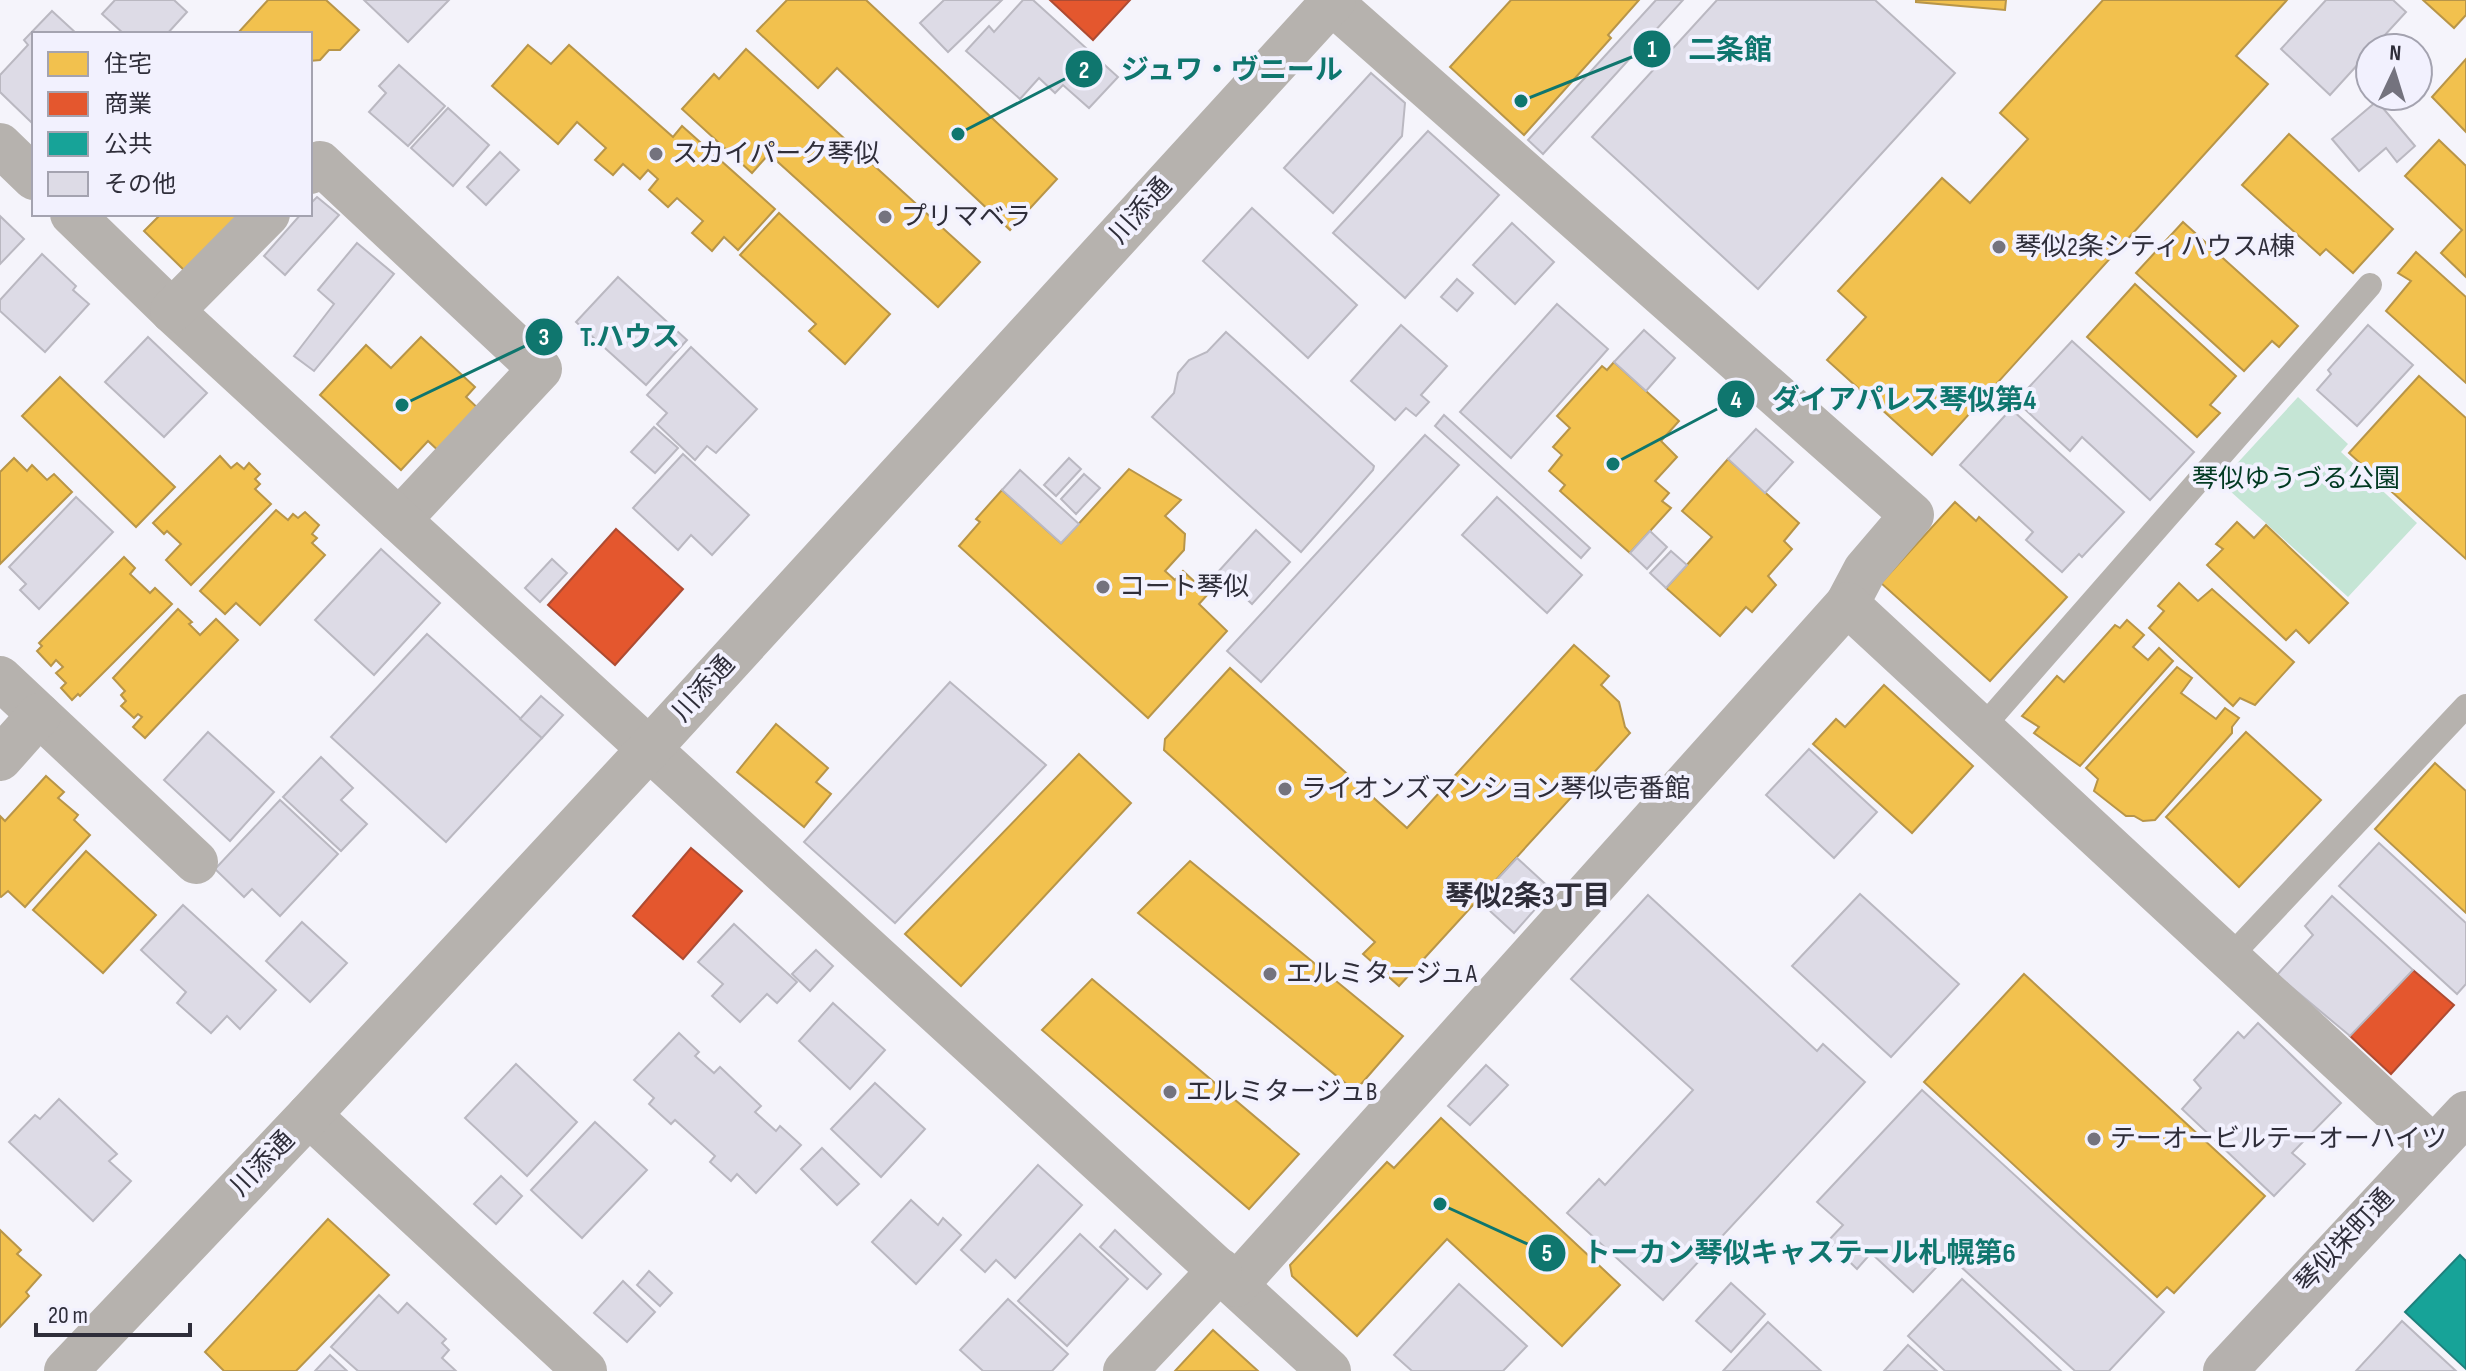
<svg xmlns="http://www.w3.org/2000/svg" width="2466" height="1371" viewBox="0 0 2466 1371" font-family="'Sofia Sans Condensed','Noto Sans JP',sans-serif">
<style>
.green{fill:#c5e5d5}
.homes{fill:#f2c14e;stroke:#b89548;stroke-width:2}
.shops{fill:#e4572e;stroke:#ae4b32;stroke-width:2}
.public{fill:#17a398;stroke:#1e807c;stroke-width:2}
.building{fill:#dddbe6;stroke:#bab8c1;stroke-width:2}
.lines{fill:none;stroke-linecap:round;stroke-linejoin:round}
.service{stroke:#b6b2ae;stroke-width:24}
.minor{stroke:#b6b2ae;stroke-width:44}
.tertiary{stroke:#b6b2ae;stroke-width:44}
.secondary{stroke:#b5b1ae;stroke-width:44}
.poi-dot{fill:#74737e;stroke:#f2f1fe;stroke-width:3}
.labels{text-anchor:middle;dominant-baseline:central;stroke-width:8;stroke-linejoin:round;paint-order:stroke}
.poi-label{font-size:26px;fill:#2f2e3a;stroke:#f2f1fe;text-anchor:start}
.street-label{font-size:26px;fill:#2f2e3a;stroke:#f2f1fe}
.park-label{font-size:26px;fill:#023a22;stroke:#f2f1fe}
.neighbourhood-label{font-size:28px;font-weight:bold;fill:#2f2e3a;stroke:#f2f1fe}
.leader{fill:none;stroke:#0f766e;stroke-width:3}
.callout-dot{fill:#0f766e;stroke:#f2f1fe;stroke-width:3}
.mark-label{font-size:24px;text-anchor:middle;font-weight:bold;fill:#fff}
.callout-label{font-size:28px;text-anchor:middle;font-weight:bold;fill:#0f766e;stroke:#f2f1fe;stroke-width:8;stroke-linejoin:round;paint-order:stroke}
</style>
<rect width="100%" height="100%" fill="#f5f4fb"/>
<polygon class="green" points="2298,397 2348,444 2341,452 2417,523 2348,597 2220,482"/>
<g class="homes">
<polygon points="268,0 326,0 359,30 340,50 329,50 320,60 310,61 310,34 237,34"/>
<polygon points="787,0 866,0 1057,179 1010,230 837,68 818,88 757,31"/>
<polygon points="1511,0 1639,0 1608,35 1611,38 1524,135 1450,67"/>
<polygon points="1916,0 2006,0 2005,10 1916,2"/>
<polygon points="2103,0 2287,0 2236,56 2268,84 1932,455 1827,360 1866,317 1838,291 1942,178 1970,203 2028,139 2000,113"/>
<polygon points="2423,0 2466,0 2466,15 2454,28"/>
<polygon points="528,45 551,64 569,45 673,137 682,126 775,209 738,250 724,237 712,251 692,233 703,221 677,198 668,207 649,190 658,179 648,170 640,179 623,164 613,175 595,160 606,148 577,122 558,144 492,86"/>
<polygon points="746,49 980,262 938,307 769,154 752,173 682,109 714,74 719,79"/>
<polygon points="2466,59 2466,132 2432,97"/>
<polygon points="2289,134 2393,229 2353,273 2326,249 2320,255 2242,185"/>
<polygon points="2439,140 2466,166 2466,277 2441,253 2462,230 2405,176"/>
<polygon points="779,213 890,314 845,364 809,331 816,324 740,255"/>
<polygon points="161,214 244,214 187,273 144,231"/>
<polygon points="2183,222 2298,326 2279,347 2272,341 2244,371 2136,273"/>
<polygon points="2416,252 2466,297 2466,383 2386,311 2411,281 2398,273"/>
<polygon points="2135,284 2236,376 2210,405 2220,413 2197,437 2087,337"/>
<polygon points="421,337 475,387 466,397 482,412 443,455 428,441 401,470 320,395 366,345 391,368"/>
<polygon points="1614,362 1679,421 1661,441 1677,457 1655,481 1669,493 1662,501 1671,508 1630,553 1560,491 1565,485 1549,471 1562,455 1553,447 1570,428 1557,416 1602,366 1607,370"/>
<polygon points="2419,376 2466,418 2466,559 2349,453"/>
<polygon points="60,377 175,487 136,527 22,416"/>
<polygon points="220,456 231,468 237,463 244,469 249,463 260,474 255,479 260,484 255,489 271,504 191,585 166,560 181,544 167,531 164,534 153,523"/>
<polygon points="14,458 27,471 32,465 47,480 54,474 72,492 0,564 0,472"/>
<polygon points="1728,459 1799,523 1784,541 1792,549 1768,576 1776,585 1752,612 1746,607 1720,636 1666,588 1712,537 1682,511"/>
<polygon points="1129,469 1181,500 1165,516 1185,534 1184,550 1165,571 1175,580 1183,571 1208,594 1199,604 1227,631 1148,718 959,546 980,522 976,519 1002,490 1061,543"/>
<polygon points="1955,502 1976,521 1979,517 2067,597 1990,681 1881,583"/>
<polygon points="276,510 288,520 293,514 298,518 305,512 319,525 312,534 317,538 312,543 325,555 260,625 236,603 225,614 200,591"/>
<polygon points="2237,522 2254,538 2266,525 2348,603 2309,643 2296,630 2286,640 2207,565 2223,549 2216,544"/>
<polygon points="124,557 135,568 130,574 150,593 155,588 172,604 80,696 78,694 72,700 61,688 66,683 56,673 63,667 56,660 51,666 37,651 42,646 39,643"/>
<polygon points="2179,583 2198,601 2212,589 2294,662 2255,705 2240,698 2233,706 2149,628 2164,611 2158,606"/>
<polygon points="178,609 192,622 189,624 200,635 216,619 238,640 145,738 133,727 142,717 138,714 134,718 121,706 126,701 121,695 125,691 113,678"/>
<polygon points="2127,620 2144,635 2133,647 2148,660 2159,648 2173,661 2080,766 2034,733 2039,727 2022,716 2057,676 2064,682 2115,625 2120,628"/>
<polygon points="1574,645 1609,676 1601,685 1619,702 1625,727 1630,733 1399,986 1363,954 1375,942 1164,750 1165,739 1230,668 1407,828"/>
<polygon points="2177,667 2192,678 2181,693 2216,719 2225,708 2239,718 2232,727 2232,733 2155,820 2143,821 2134,816 2126,816 2094,791 2098,779 2086,768"/>
<polygon points="1884,685 1973,766 1912,833 1813,744 1836,719 1845,727"/>
<polygon points="776,724 828,768 816,782 831,794 804,827 737,772"/>
<polygon points="2246,732 2321,800 2239,887 2166,817"/>
<polygon points="1079,754 1131,803 961,986 905,934"/>
<polygon points="2435,763 2466,791 2466,913 2375,829"/>
<polygon points="46,776 64,792 58,798 78,815 74,820 90,835 25,907 8,891 1,897 0,896 0,816 5,821"/>
<polygon points="86,851 156,915 103,973 33,910"/>
<polygon points="1190,861 1403,1036 1355,1091 1138,913"/>
<polygon points="2024,974 2265,1196 2174,1293 2167,1287 2157,1297 1924,1082"/>
<polygon points="1092,979 1299,1154 1249,1209 1042,1030"/>
<polygon points="1441,1118 1620,1285 1562,1346 1447,1239 1357,1336 1292,1276 1290,1265 1387,1162 1394,1168"/>
<polygon points="328,1219 389,1275 296,1371 224,1371 205,1352"/>
<polygon points="0,1230 21,1250 17,1254 41,1275 26,1292 29,1296 0,1327"/>
<polygon points="1213,1330 1258,1371 1175,1371"/>
</g>
<g class="shops">
<polygon points="1050,0 1130,0 1093,40"/>
<polygon points="616,529 683,589 615,665 548,605"/>
<polygon points="691,848 742,891 683,959 633,916"/>
<polygon points="2413,970 2454,1005 2391,1074 2350,1036"/>
</g>
<polygon class="public" points="2460,1255 2466,1261 2466,1369 2405,1312"/>
<g class="building">
<polygon points="115,0 174,0 187,12 167,34 124,34 102,14"/>
<polygon points="364,0 449,0 408,42"/>
<polygon points="944,0 1002,0 948,52 920,23"/>
<polygon points="1023,0 1033,0 1118,77 1089,108 1063,85 1055,93 1039,78 1020,99 966,51 989,26 994,32"/>
<polygon points="1656,0 1683,0 1543,154 1528,140"/>
<polygon points="1717,0 1875,0 1955,73 1758,289 1592,137"/>
<polygon points="2326,0 2393,0 2406,12 2373,48 2370,48 2370,51 2330,95 2281,49"/>
<polygon points="52,11 77,34 34,34 34,118 31,122 0,92 0,75 28,45 24,40"/>
<polygon points="399,65 445,106 408,146 369,112 386,93 379,86"/>
<polygon points="1371,73 1405,103 1402,136 1333,213 1284,168"/>
<polygon points="2377,101 2415,146 2397,162 2386,148 2359,171 2332,139"/>
<polygon points="448,108 489,145 453,186 411,148"/>
<polygon points="1428,131 1499,195 1405,298 1333,233"/>
<polygon points="500,152 519,170 486,205 467,187"/>
<polygon points="317,197 339,215 285,275 264,256 301,214 310,214 310,204"/>
<polygon points="1252,208 1357,305 1308,358 1203,261"/>
<polygon points="0,216 24,239 0,264"/>
<polygon points="1512,223 1554,262 1515,304 1473,265"/>
<polygon points="357,243 394,274 314,371 294,356 334,304 318,290"/>
<polygon points="42,254 76,286 73,290 89,304 45,352 0,311 0,300"/>
<polygon points="618,277 687,340 646,385 576,322"/>
<polygon points="1457,279 1473,293 1457,311 1441,297"/>
<polygon points="1557,304 1608,349 1511,458 1460,412"/>
<polygon points="1401,325 1447,366 1421,395 1429,402 1416,416 1406,408 1395,420 1351,381"/>
<polygon points="2368,325 2413,365 2357,426 2317,390 2331,374 2328,370"/>
<polygon points="1644,330 1675,358 1646,391 1614,362"/>
<polygon points="1226,332 1374,466 1373,470 1301,552 1152,417 1174,393 1178,373 1189,360 1207,352"/>
<polygon points="148,337 207,393 164,437 105,382"/>
<polygon points="2072,341 2194,452 2150,500 2082,437 2070,451 2016,401"/>
<polygon points="691,347 757,409 716,453 707,446 695,460 657,424 667,413 647,395"/>
<polygon points="2011,409 2124,512 2082,557 2079,554 2062,572 2026,540 2033,532 1960,465"/>
<polygon points="1444,415 1590,548 1581,558 1435,426"/>
<polygon points="654,427 678,448 655,473 631,452"/>
<polygon points="1756,429 1793,462 1765,493 1728,459"/>
<polygon points="1425,435 1459,465 1261,682 1227,651"/>
<polygon points="683,454 749,515 712,555 691,535 678,550 633,508"/>
<polygon points="1069,458 1081,469 1056,496 1044,485"/>
<polygon points="1020,470 1079,524 1061,543 1002,490"/>
<polygon points="1084,474 1100,488 1076,514 1061,499"/>
<polygon points="76,497 113,532 39,609 20,590 26,584 9,567"/>
<polygon points="1497,497 1582,575 1547,613 1462,535"/>
<polygon points="1256,530 1290,562 1252,604 1218,572"/>
<polygon points="1650,531 1667,547 1647,569 1630,553"/>
<polygon points="381,549 440,603 374,675 315,620"/>
<polygon points="1671,551 1687,565 1666,588 1650,573"/>
<polygon points="552,559 567,573 540,602 525,588"/>
<polygon points="427,634 542,738 446,842 331,737"/>
<polygon points="950,682 1046,765 895,923 804,842"/>
<polygon points="541,696 563,715 542,738 520,719"/>
<polygon points="208,732 274,792 230,841 164,780"/>
<polygon points="1809,749 1877,812 1834,858 1766,795"/>
<polygon points="321,757 353,788 341,800 367,824 341,851 283,797"/>
<polygon points="280,800 338,854 280,916 252,889 244,897 215,869"/>
<polygon points="2379,843 2466,923 2466,984 2457,994 2339,886"/>
<polygon points="1517,858 1552,890 1514,933 1478,900"/>
<polygon points="1860,894 1959,984 1891,1057 1792,966"/>
<polygon points="1648,895 1817,1051 1823,1044 1865,1082 1663,1300 1567,1213 1599,1179 1605,1185 1693,1090 1571,979"/>
<polygon points="2332,896 2413,970 2350,1036 2277,975 2313,935 2305,926"/>
<polygon points="183,905 276,990 240,1029 227,1016 211,1033 177,1003 186,992 141,950"/>
<polygon points="302,922 347,963 310,1002 266,961"/>
<polygon points="734,924 797,982 777,1003 767,994 740,1022 712,996 723,984 698,962"/>
<polygon points="816,950 833,966 810,991 792,974"/>
<polygon points="833,1003 885,1050 850,1089 799,1041"/>
<polygon points="2258,1023 2341,1103 2292,1153 2305,1164 2274,1196 2182,1109 2201,1088 2194,1080 2238,1032 2244,1038"/>
<polygon points="679,1033 699,1052 695,1056 714,1073 720,1067 761,1106 755,1112 776,1131 780,1126 801,1145 756,1193 737,1174 731,1181 710,1162 715,1156 675,1120 671,1124 649,1104 654,1098 634,1080"/>
<polygon points="516,1064 577,1122 527,1176 465,1118"/>
<polygon points="1486,1065 1508,1085 1470,1125 1448,1106"/>
<polygon points="875,1083 925,1129 881,1177 831,1129"/>
<polygon points="1922,1090 2164,1312 2109,1371 2075,1371 1948,1255 1913,1292 1871,1253 1857,1269 1828,1241 1843,1225 1817,1202"/>
<polygon points="59,1099 117,1154 109,1161 131,1181 93,1221 9,1142 35,1115 40,1119"/>
<polygon points="595,1122 647,1170 582,1238 531,1190"/>
<polygon points="822,1148 859,1184 837,1205 801,1169"/>
<polygon points="1038,1165 1082,1205 1015,1278 996,1260 985,1272 961,1250"/>
<polygon points="501,1176 522,1196 496,1224 474,1204"/>
<polygon points="911,1200 938,1225 943,1218 961,1235 916,1284 872,1242"/>
<polygon points="1115,1230 1161,1274 1147,1289 1100,1247"/>
<polygon points="1080,1234 1128,1279 1067,1346 1018,1301"/>
<polygon points="649,1271 672,1293 660,1306 637,1285"/>
<polygon points="1962,1279 2061,1371 1945,1371 1908,1336"/>
<polygon points="623,1281 655,1312 627,1342 594,1313"/>
<polygon points="1731,1283 1765,1314 1731,1352 1696,1321"/>
<polygon points="1459,1284 1527,1346 1503,1371 1412,1371 1394,1355"/>
<polygon points="379,1295 398,1313 407,1303 446,1339 442,1343 449,1350 442,1358 456,1371 358,1371 331,1347"/>
<polygon points="1008,1299 1068,1354 1052,1371 983,1371 960,1350"/>
<polygon points="2402,1321 2456,1371 2356,1371"/>
<polygon points="1768,1322 1821,1371 1723,1371"/>
<polygon points="1908,1345 1937,1371 1884,1371"/>
<polygon points="330,1355 347,1371 315,1371"/>
</g>
<g class="lines">
<g class="service">
<polyline points="1981,729 2370,285"/>
<polyline points="2228,959 2466,706"/>
</g>
<g class="minor">
<polyline points="1332,3 1912,515 1865,570 1847,604"/>
<polyline points="0,145 34,178"/>
<polyline points="310,172 320,163 540,369 399,520"/>
<polyline points="72,214 172,311 399,520 1329,1371"/>
<polyline points="172,311 268,214"/>
<polyline points="0,678 196,862"/>
<polyline points="0,759 39,715"/>
<polyline points="309,1115 585,1371"/>
<polyline points="1236,1285 1847,604 2433,1147"/>
<polyline points="1125,1371 1220,1270"/>
</g>
<polyline class="tertiary" points="66,1371 309,1115 650,748 1334,0"/>
<polyline class="secondary" points="2225,1371 2466,1113"/>
</g>
<g class="poi-dot">
<circle cx="656" cy="154" r="8"/>
<circle cx="885" cy="217" r="8"/>
<circle cx="1999" cy="247" r="8"/>
<circle cx="1103" cy="587" r="8"/>
<circle cx="1285" cy="789" r="8"/>
<circle cx="1270" cy="974" r="8"/>
<circle cx="1170" cy="1092" r="8"/>
<circle cx="2094" cy="1139" r="8"/>
</g>
<g class="labels">
<g class="poi-label">
<text x="672" y="154">スカイパーク琴似</text>
<text x="901" y="217">プリマベラ</text>
<text x="2015" y="247">琴似2条シティハウスA棟</text>
<text x="1119" y="587">コート琴似</text>
<text x="1301" y="789">ライオンズマンション琴似壱番館</text>
<text x="1286" y="974">エルミタージュA</text>
<text x="1186" y="1092">エルミタージュB</text>
<text x="2110" y="1139">テーオービルテーオーハイツ</text>
</g>
<g class="street-label">
<text transform="translate(1141 211) rotate(-48)">川添通</text>
<text transform="translate(704 689) rotate(-48)">川添通</text>
<text transform="translate(263 1164) rotate(-46)">川添通</text>
<text transform="translate(2345 1241) rotate(-47)">琴似栄町通</text>
</g>
<g class="park-label">
<text x="2296" y="479">琴似ゆうづる公園</text>
</g>
<g class="neighbourhood-label">
<text x="1528" y="896">琴似2条3丁目</text>
</g>
</g>
<path class="leader" d="M1521 101L1652 49M958 134L1084 69M402 405L544 337M1613 464L1736 399M1440 1204L1547 1253"/>
<g class="callout-dot">
<circle cx="1521" cy="101" r="8"/>
<circle cx="958" cy="134" r="8"/>
<circle cx="402" cy="405" r="8"/>
<circle cx="1613" cy="464" r="8"/>
<circle cx="1440" cy="1204" r="8"/>
<circle cx="1652" cy="49" r="20"/>
<circle cx="1084" cy="69" r="20"/>
<circle cx="544" cy="337" r="20"/>
<circle cx="1736" cy="399" r="20"/>
<circle cx="1547" cy="1253" r="20"/>
</g>
<g class="mark-label">
<text x="1652" y="57">1</text>
<text x="1084" y="78">2</text>
<text x="544" y="345">3</text>
<text x="1736" y="408">4</text>
<text x="1547" y="1261">5</text>
</g>
<g class="callout-label">
<text x="1730" y="59">二条館</text>
<text x="1232" y="79">ジュワ・ヴニール</text>
<text x="630" y="346">T.ハウス</text>
<text x="1904" y="409">ダイアパレス琴似第4</text>
<text x="1799" y="1262">トーカン琴似キャステール札幌第6</text>
</g>
<rect x="32" y="32" width="280" height="184" fill="#f2f1fe" stroke="#a4a3b0" stroke-width="2"/>
<rect x="48" y="52" width="40" height="24" fill="#f2c14e" stroke="#a4a3b0" stroke-width="2"/>
<text x="104" y="72" font-size="24" fill="#2f2e3a">住宅</text>
<rect x="48" y="92" width="40" height="24" fill="#e4572e" stroke="#a4a3b0" stroke-width="2"/>
<text x="104" y="112" font-size="24" fill="#2f2e3a">商業</text>
<rect x="48" y="132" width="40" height="24" fill="#17a398" stroke="#a4a3b0" stroke-width="2"/>
<text x="104" y="152" font-size="24" fill="#2f2e3a">公共</text>
<rect x="48" y="172" width="40" height="24" fill="#dddbe6" stroke="#a4a3b0" stroke-width="2"/>
<text x="104" y="192" font-size="24" fill="#2f2e3a">その他</text>
<g transform="translate(2394 72) rotate(4)"><circle r="38" fill="#f2f1fe" stroke="#a4a3b0" stroke-width="2"/>
<path d="M0-6L14 30L0 20L-14 30Z" fill="#74737e"/>
<text y="-12" font-size="22" font-weight="bold" text-anchor="middle" fill="#2f2e3a">N</text>
</g>
<path d="M36 1323v12h154v-12" fill="none" stroke="#2f2e3a" stroke-width="4"/>
<text x="48" y="1323" font-size="24" fill="#2f2e3a" stroke="#f2f1fe" stroke-width="6" paint-order="stroke">20 m</text>
</svg>
